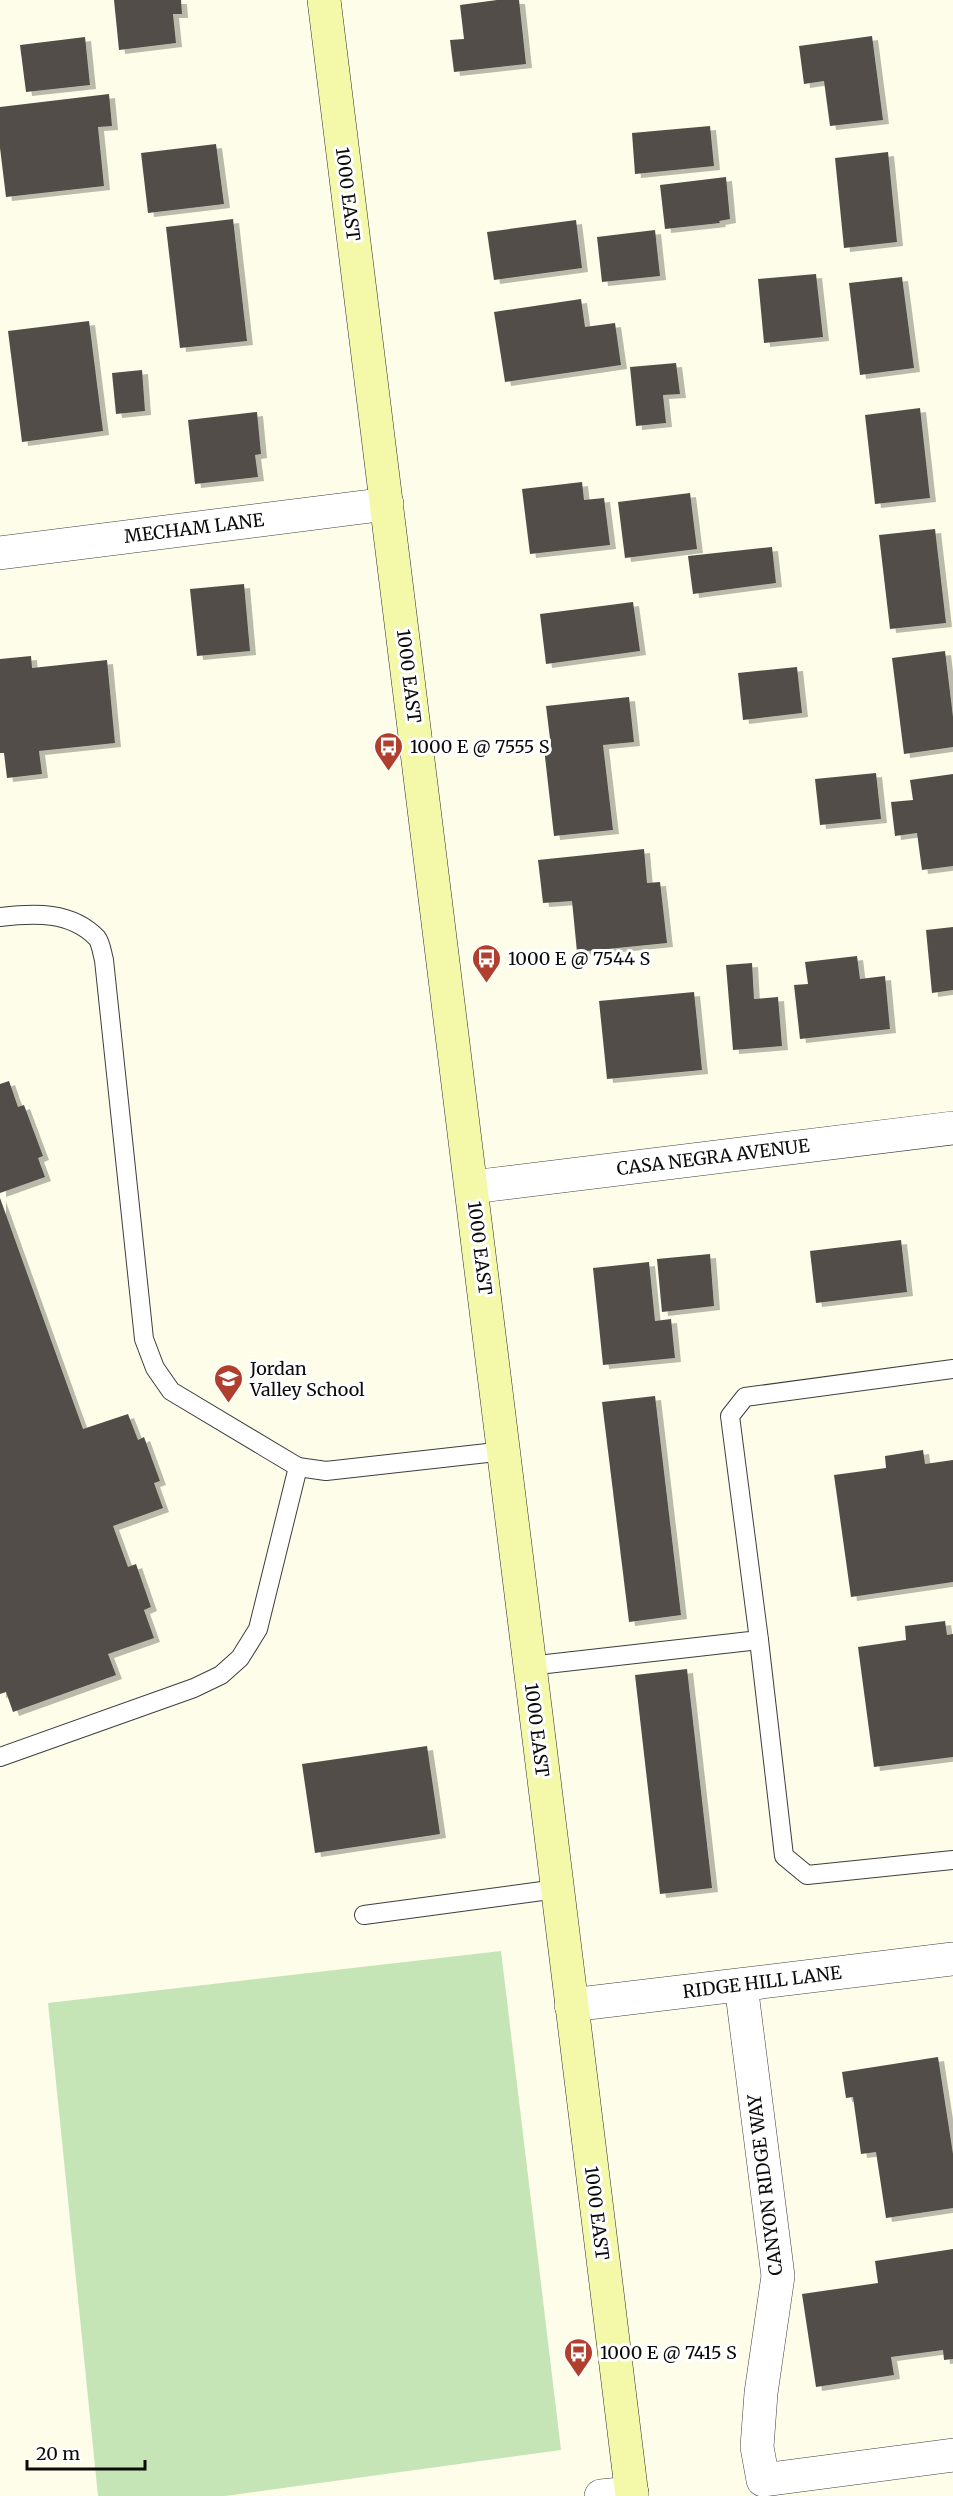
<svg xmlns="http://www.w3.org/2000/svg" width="953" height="2496" viewBox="0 0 953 2496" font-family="Merriweather,serif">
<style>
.green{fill:#c6e5b6}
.building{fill:#524e48;filter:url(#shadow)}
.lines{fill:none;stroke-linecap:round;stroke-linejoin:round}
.lane-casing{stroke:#3e3e3e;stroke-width:20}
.street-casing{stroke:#3e3e3e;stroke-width:34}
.secondary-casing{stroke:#2d2d2d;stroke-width:34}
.lane{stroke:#fff;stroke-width:18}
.street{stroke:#fff;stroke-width:33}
.secondary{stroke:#f3f9a9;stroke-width:33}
.labels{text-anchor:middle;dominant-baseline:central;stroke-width:6;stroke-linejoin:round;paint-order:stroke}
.street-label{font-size:18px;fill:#0b0b0b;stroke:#fff}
.poi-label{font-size:18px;fill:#0b0b0b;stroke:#fff;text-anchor:start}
</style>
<defs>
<filter id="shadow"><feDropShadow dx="6" dy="4" stdDeviation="0" flood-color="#0004"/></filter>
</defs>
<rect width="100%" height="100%" fill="#fefde9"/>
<polygon class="green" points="501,1951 561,2450 225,2496 98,2496 48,2003"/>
<g class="building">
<polygon points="114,0 181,0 182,14 173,14 176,43 119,50"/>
<polygon points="497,0 519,0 526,64 454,72 450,40 464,39 460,5"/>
<polygon points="872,36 883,120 830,126 824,81 804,84 799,46"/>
<polygon points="85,37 90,85 26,92 20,45"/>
<polygon points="109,94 112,126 98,127 104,186 6,197 0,148 0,107"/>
<polygon points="710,126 714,166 635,174 632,133"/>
<polygon points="216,144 224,204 148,213 141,153"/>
<polygon points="888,152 897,242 844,248 835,158"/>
<polygon points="726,177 730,219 719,221 720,223 665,229 660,185"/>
<polygon points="233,219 247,341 180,348 166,227"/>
<polygon points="576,220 582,268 494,280 487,232"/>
<polygon points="655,230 660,276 602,282 597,237"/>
<polygon points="816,274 823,337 764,343 758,279"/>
<polygon points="902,277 914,368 860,375 849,283"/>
<polygon points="581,299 585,327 615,323 621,365 505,382 494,312"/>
<polygon points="89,321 103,431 22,442 8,331"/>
<polygon points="676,363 680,394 663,395 666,423 636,426 630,367"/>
<polygon points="142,370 145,411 116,414 112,373"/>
<polygon points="920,408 930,498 875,504 865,415"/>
<polygon points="257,412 261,454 255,455 258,477 195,484 188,420"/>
<polygon points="582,482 584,500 604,498 610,545 530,554 522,489"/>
<polygon points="690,493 697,549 625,558 618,502"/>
<polygon points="935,529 946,623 890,629 879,535"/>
<polygon points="772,547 776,583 693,594 688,556"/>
<polygon points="244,584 250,651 197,656 190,589"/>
<polygon points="633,602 640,651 546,664 540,614"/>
<polygon points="945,651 953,717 953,747 904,754 892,658"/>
<polygon points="31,656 32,668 107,660 115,743 39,751 42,774 7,778 4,753 0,753 0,659"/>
<polygon points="797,667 802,713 743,720 738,673"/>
<polygon points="629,697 634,742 603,745 613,830 554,836 544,748 551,747 546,706"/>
<polygon points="876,773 881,819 820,825 815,779"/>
<polygon points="953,774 953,866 922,870 917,833 895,836 891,802 913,800 910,780"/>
<polygon points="644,849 647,883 660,882 667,943 577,952 572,901 543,903 538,860"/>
<polygon points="953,927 953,990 932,993 926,930"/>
<polygon points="857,956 860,979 885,976 890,1029 800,1039 794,985 808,984 805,962"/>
<polygon points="752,963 754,999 778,997 782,1046 733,1050 726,965"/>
<polygon points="694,992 702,1070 607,1079 599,1001"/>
<polygon points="9,1081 18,1107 24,1105 43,1156 38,1158 45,1177 0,1193 0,1084"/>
<polygon points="0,1198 83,1429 128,1414 138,1440 144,1437 160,1481 154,1483 163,1508 113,1526 128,1567 136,1564 151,1607 144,1610 154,1638 108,1654 116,1675 13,1712 6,1692 0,1694"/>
<polygon points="901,1240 907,1292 816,1303 810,1251"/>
<polygon points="710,1254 714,1306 662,1312 657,1259"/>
<polygon points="649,1262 655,1321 671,1319 675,1358 603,1365 593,1268"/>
<polygon points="655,1396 681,1615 629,1622 602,1402"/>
<polygon points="923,1450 925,1464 953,1460 953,1582 851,1597 834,1475 886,1468 885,1456"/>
<polygon points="945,1621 947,1635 953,1634 953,1757 874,1767 858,1647 906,1640 905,1626"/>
<polygon points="687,1669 712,1888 660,1894 635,1675"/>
<polygon points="427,1746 440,1834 315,1853 302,1764"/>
<polygon points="938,2057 953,2154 953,2208 886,2218 876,2152 861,2154 853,2097 846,2098 842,2072"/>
<polygon points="953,2249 953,2359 944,2360 943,2350 891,2357 894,2375 816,2387 802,2294 878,2283 875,2261"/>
</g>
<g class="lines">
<defs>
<g id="lane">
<path d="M0,917C34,913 71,911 97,938C101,943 102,953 104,960L144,1339L155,1368L171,1391L298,1467L258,1629L240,1658L221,1675L194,1688L0,1757"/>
<polyline points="298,1467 326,1471 505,1451"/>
<polyline points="759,1640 784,1856 807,1875 953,1860"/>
<polyline points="529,1666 759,1640 730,1416 745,1397 953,1369"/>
<polyline points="364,1915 557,1889"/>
</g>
<g id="street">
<polyline points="0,553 387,504"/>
<polyline points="472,1187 953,1128"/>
<polyline points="741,1985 778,2276 761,2393 757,2447 763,2480 953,2455"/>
<polyline points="571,2005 953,1959"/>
<polyline points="601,2496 632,2493"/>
</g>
<path id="secondary" d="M324,0C429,832 530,1664 632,2496"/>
</defs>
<use href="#lane" class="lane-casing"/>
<use href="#street" class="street-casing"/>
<use href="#secondary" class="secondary-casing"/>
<use href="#lane" class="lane"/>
<use href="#street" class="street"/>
<use href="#secondary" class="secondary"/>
</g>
<defs>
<symbol id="bus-pin" viewBox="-11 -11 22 30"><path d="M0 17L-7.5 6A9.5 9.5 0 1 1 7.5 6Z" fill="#b03f2d" stroke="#fff"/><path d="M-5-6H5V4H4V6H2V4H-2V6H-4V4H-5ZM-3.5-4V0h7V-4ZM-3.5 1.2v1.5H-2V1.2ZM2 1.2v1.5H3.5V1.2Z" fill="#fff"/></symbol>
<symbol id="school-pin" viewBox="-11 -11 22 30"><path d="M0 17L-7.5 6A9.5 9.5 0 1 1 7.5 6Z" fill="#b03f2d" stroke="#fff"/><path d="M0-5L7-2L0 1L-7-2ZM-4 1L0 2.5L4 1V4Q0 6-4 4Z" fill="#fff"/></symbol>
</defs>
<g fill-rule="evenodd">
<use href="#bus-pin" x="372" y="730" width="33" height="45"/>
<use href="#bus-pin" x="470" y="942" width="33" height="45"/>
<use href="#school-pin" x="212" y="1362" width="33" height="45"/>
<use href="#bus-pin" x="562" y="2336" width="33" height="45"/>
</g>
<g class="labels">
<g class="street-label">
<text transform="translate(348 194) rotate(83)">1000 EAST</text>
<text transform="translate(194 528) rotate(-7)">MECHAM LANE</text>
<text transform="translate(409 676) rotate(83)">1000 EAST</text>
<text transform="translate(713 1157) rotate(-7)">CASA NEGRA AVENUE</text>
<text transform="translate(480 1248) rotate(83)">1000 EAST</text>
<text transform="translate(537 1730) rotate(83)">1000 EAST</text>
<text transform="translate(762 1982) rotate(-7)">RIDGE HILL LANE</text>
<text transform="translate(765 2185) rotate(-97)">CANYON RIDGE WAY</text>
<text transform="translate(597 2213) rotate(83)">1000 EAST</text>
</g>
<g class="poi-label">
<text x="410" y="746">1000 E @ 7555 S</text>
<text x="508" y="958">1000 E @ 7544 S</text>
<text x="250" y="1368">Jordan<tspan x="250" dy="21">Valley School</tspan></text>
<text x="600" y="2352">1000 E @ 7415 S</text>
</g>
</g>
<path d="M27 2460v9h118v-9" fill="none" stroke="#0b0b0b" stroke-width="3"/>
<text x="36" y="2460" font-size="18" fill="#0b0b0b" stroke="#ffffff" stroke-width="4.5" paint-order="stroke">20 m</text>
</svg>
